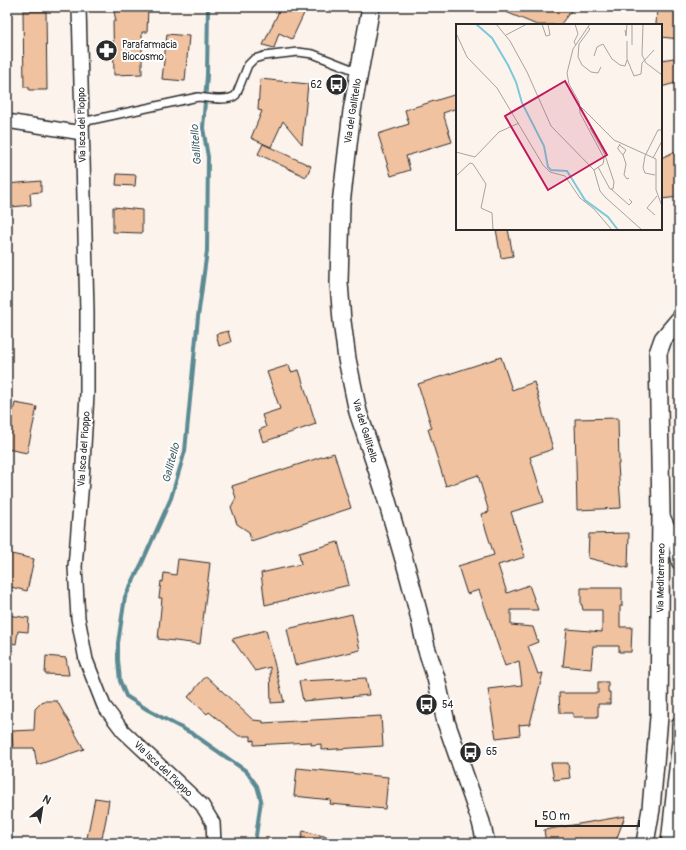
<svg xmlns="http://www.w3.org/2000/svg" width="686" height="850" viewBox="0 0 686 850" font-family="Pangolin,sans-serif">
<style>
.lines{fill:none;stroke-linecap:round;stroke-linejoin:round}
.stream{stroke:#5b8a93;stroke-width:4}
.building{fill:#f1c2a0;stroke:#2b2b2b}
.service-casing{stroke:#2b2b2b;stroke-width:10}
.minor-casing{stroke:#2b2b2b;stroke-width:16}
.tertiary-casing{stroke:#2b2b2b;stroke-width:20}
.service{stroke:#fff;stroke-width:7}
.minor{stroke:#fff;stroke-width:13}
.tertiary{stroke:#fff;stroke-width:17}
.labels{text-anchor:middle;dominant-baseline:central;stroke-width:4;stroke-linejoin:round;paint-order:stroke}
.poi-label{font-size:10px;fill:#2b2b2b;stroke:#fff;text-anchor:start}
.street-label{font-size:10px;fill:#2b2b2b;stroke:#fff}
.water-label{font-size:11px;font-style:italic;fill:#476268;stroke:#fff}
.inset-river{fill:none;stroke:#7bc9d9;stroke-width:2}
.inset-road{fill:none;stroke:#a8a39f;stroke-width:1}
.view{fill:#c2185b;fill-opacity:0.15;stroke:#c2185b;stroke-width:2}
.inset-edge{fill:none;stroke:#2b2b2b;stroke-width:2}
</style>
<rect width="100%" height="100%" fill="#fcf3ec"/>
<filter id="ink" filterUnits="userSpaceOnUse"><feTurbulence type="fractalNoise" baseFrequency=".025" numOctaves="2"/><feDisplacementMap in="SourceGraphic" scale="8" xChannelSelector="R" yChannelSelector="G"/><feConvolveMatrix kernelMatrix="1 2 1 2 8 2 1 2 1" color-interpolation-filters="sRGB"/></filter>
<g filter="url(#ink)">
<g class="lines">
<polyline class="stream" points="208,7 207,75 203,128 208,157 207,251 198,317 185,451 171,498 142,563 125,597 118,643 118,660 120,681 126,696 148,710 193,734 246,771 257,786 261,800 255,843"/>
</g>
<g class="building">
<polygon points="113,7 148,7 147,32 142,32 142,74 114,75 113,21 116,21"/>
<polygon points="281,7 307,7 292,39 279,33 274,48 263,45"/>
<polygon points="494,7 574,7 560,25 537,25"/>
<polygon points="657,7 679,7 679,39 661,37 661,25 656,25"/>
<polygon points="23,11 46,11 47,90 29,90 29,87 24,87"/>
<polygon points="167,34 189,36 185,81 162,79"/>
<polygon points="674,58 679,75 679,82 661,87 661,60"/>
<polygon points="260,79 308,84 302,144 283,121 271,147 251,138 262,111 258,110"/>
<polygon points="457,94 457,108 443,113 452,142 406,156 410,170 391,176 378,134 409,124 405,110"/>
<polygon points="263,144 311,166 306,177 258,154"/>
<polygon points="674,152 679,160 679,197 661,199 661,158"/>
<polygon points="117,174 136,175 135,186 116,185"/>
<polygon points="41,181 41,192 30,193 31,205 12,207 11,199 7,199 7,184"/>
<polygon points="113,207 142,210 142,233 113,232"/>
<polygon points="496,229 508,229 513,256 501,258"/>
<polygon points="228,331 231,342 219,346 216,334"/>
<polygon points="501,357 512,390 534,382 553,449 530,457 544,502 511,512 525,557 498,565 507,593 529,585 538,610 511,610 511,625 533,627 538,642 528,646 538,674 543,673 530,724 519,725 520,735 496,738 488,689 522,685 519,661 505,666 479,590 467,594 458,566 494,555 481,514 489,512 478,475 446,486 428,429 432,428 418,384"/>
<polygon points="289,365 291,372 299,370 316,424 263,442 259,430 266,427 262,415 280,409 267,372"/>
<polygon points="15,403 37,407 27,453 7,449 7,439"/>
<polygon points="618,418 619,464 618,464 621,508 577,510 575,419"/>
<polygon points="334,453 351,508 251,541 249,532 237,524 231,507 236,498 232,486"/>
<polygon points="629,533 628,568 588,558 589,534"/>
<polygon points="338,542 349,585 265,605 261,573 301,564 299,553"/>
<polygon points="7,553 34,559 27,591 7,586"/>
<polygon points="178,559 210,563 200,644 158,639 162,598 159,598 161,581 163,582 164,573 176,575"/>
<polygon points="581,588 622,588 622,606 620,606 620,627 632,627 631,652 619,652 619,646 593,646 591,669 563,666 567,629 602,632 602,610 583,610 582,605 581,605"/>
<polygon points="352,614 360,650 295,665 287,629"/>
<polygon points="7,615 29,618 28,632 18,631 16,644 7,642"/>
<polygon points="266,630 284,702 271,703 270,667 255,671 232,639"/>
<polygon points="46,656 66,658 69,675 45,674"/>
<polygon points="206,676 253,720 263,721 263,723 381,716 383,746 321,750 321,744 311,745 311,742 254,745 254,740 251,741 251,736 239,736 209,712 207,714 188,697"/>
<polygon points="366,678 369,695 303,701 299,681"/>
<polygon points="598,682 608,682 608,692 610,692 610,704 598,704 598,717 573,717 573,713 560,713 559,693 598,693"/>
<polygon points="43,701 57,701 84,749 37,765 34,748 13,748 12,731 34,730 35,709"/>
<polygon points="551,763 568,763 570,778 554,780"/>
<polygon points="297,768 388,777 385,809 330,804 331,800 294,796"/>
<polygon points="95,798 109,800 106,819 101,843 86,843"/>
<polygon points="625,816 615,843 546,843 544,830"/>
<polygon points="303,831 336,839 335,843 300,843"/>
</g>
<g class="lines">
<defs>
<path id="service" d="M82,122L198,97C208,98 229,102 236,95L248,65L254,59L264,56L298,52L313,54L359,72"/>
<g id="minor">
<polyline points="79,7 87,311 87,394 82,481 75,567 78,618 86,660 104,706 123,731 202,805 213,823 214,843"/>
<polyline points="7,121 82,133"/>
<polyline points="662,514 675,542 679,563"/>
<polyline points="668,843 679,741 679,724"/>
</g>
<g id="tertiary">
<polyline points="371,7 352,111 341,204 339,283 342,321 347,359 358,412 383,487 407,570 418,611 426,647 436,678 446,722 481,822 486,843"/>
<polyline points="645,843 651,809 659,717 661,512 658,353 663,339 679,320"/>
</g>
</defs>
<use href="#service" class="service-casing"/>
<use href="#minor" class="minor-casing"/>
<use href="#tertiary" class="tertiary-casing"/>
<use href="#service" class="service"/>
<use href="#minor" class="minor"/>
<use href="#tertiary" class="tertiary"/>
</g>
</g>
<defs>
<symbol id="pharmacy-disc" viewBox="-11 -11 22 22"><circle r="9.5" fill="#2b2b2b" stroke="#fff"/><path d="M-2-6h4v4h4v4h-4v4h-4v-4h-4v-4h4Z" fill="#fff"/></symbol>
<symbol id="bus-disc" viewBox="-11 -11 22 22"><circle r="9.5" fill="#2b2b2b" stroke="#fff"/><path d="M-5-6H5V4H4V6H2V4H-2V6H-4V4H-5ZM-3.5-4V0h7V-4ZM-3.5 1.2v1.5H-2V1.2ZM2 1.2v1.5H3.5V1.2Z" fill="#fff"/></symbol>
</defs>
<g fill-rule="evenodd">
<use href="#pharmacy-disc" x="94" y="38" width="25" height="25"/>
<use href="#bus-disc" x="324" y="72" width="25" height="25"/>
<use href="#bus-disc" x="414" y="692" width="25" height="25"/>
<use href="#bus-disc" x="458" y="740" width="25" height="25"/>
</g>
<g class="labels">
<g class="poi-label">
<text x="122" y="45">Parafarmacia<tspan x="122" dy="12">Biocosmo</tspan></text>
<text x="322" y="85" text-anchor="end">62</text>
<text x="442" y="705">54</text>
<text x="486" y="752">65</text>
</g>
<g class="street-label">
<text transform="translate(353 111) rotate(-81)">Via del Gallitello</text>
<text transform="translate(82 125) rotate(-91)">Via Isca del Pioppo</text>
<text transform="translate(365 431) rotate(73)">Via del Gallitello</text>
<text transform="translate(84 449) rotate(-86)">Via Isca del Pioppo</text>
<text transform="translate(661 578) rotate(-89)">Via Mediterraneo</text>
<text transform="translate(163 769) rotate(43)">Via Isca del Pioppo</text>
</g>
<g class="water-label">
<text transform="translate(196 145) rotate(-95)">Gallitello</text>
<text transform="translate(171 463) rotate(-75)">Gallitello</text>
</g>
</g>
<g transform="translate(456 24)">
<rect width="206" height="206" fill="#fcf3ec"/>
<path class="inset-river" d="M20,0L36,14L52,41L60,58L66,79L88,122L92,143L95,146L111,147L129,176L152,193L162,206"/>
<path class="inset-road" d="M40,0L54,17L71,48L95,102L138,146L144,167L149,173L186,206M86,0L90,12L94,11L92,0M119,0L122,10L118,18L120,21M134,0L117,25L111,49L113,60L123,78L124,89L148,134L147,140L138,146M187,0L186,31L190,39L206,51M132,3L134,5L123,20L122,33L126,41L135,48L142,49L145,43M169,6L170,12L171,0M0,9L11,33L41,64L87,141L94,148L109,152L124,174L138,185L156,206M50,11L71,0M171,17V35L178,52L185,50L186,39L198,26M176,21V0M138,32L141,23L147,20L156,35L164,41L169,42L171,36M125,83L158,116L200,135V166L206,182M134,104L149,131L158,158L157,165H154L142,143M163,121L170,126L167,131L162,125V123L163,122L164,120M0,128L19,133L43,108L63,99M167,131L170,140L168,151L171,155L173,154M197,134L206,117M199,151L189,149L187,144L189,132L202,106H206M0,152L14,139L17,140L30,160L25,184L36,189L37,206M155,165L173,181L176,178L173,175M199,191L191,184L201,172"/>
<path class="view" d="M109,57L151,131L92,166L49,92Z"/>
<rect width="206" height="206" class="inset-edge"/>
</g>
<rect width="686" height="850" fill="none" stroke="#fff" stroke-width="24"/>
<rect x="12" y="12" width="662" height="826" fill="none" stroke="#2b2b2b" stroke-width="1.5" filter="url(#ink)"/>
<g transform="translate(42 808) rotate(30)" stroke="#ffffff" stroke-width="3" paint-order="stroke">
<path d="M0-3L7 15L0 10L-7 15Z" fill="#2b2b2b"/>
<text y="-6" font-size="11" font-weight="bold" text-anchor="middle" fill="#2b2b2b">N</text>
</g>
<path d="M536 820v6h103v-6" fill="none" stroke="#2b2b2b" stroke-width="2"/>
<text x="542" y="820" font-size="12" fill="#2b2b2b" stroke="#ffffff" stroke-width="3" paint-order="stroke">50 m</text>
</svg>
